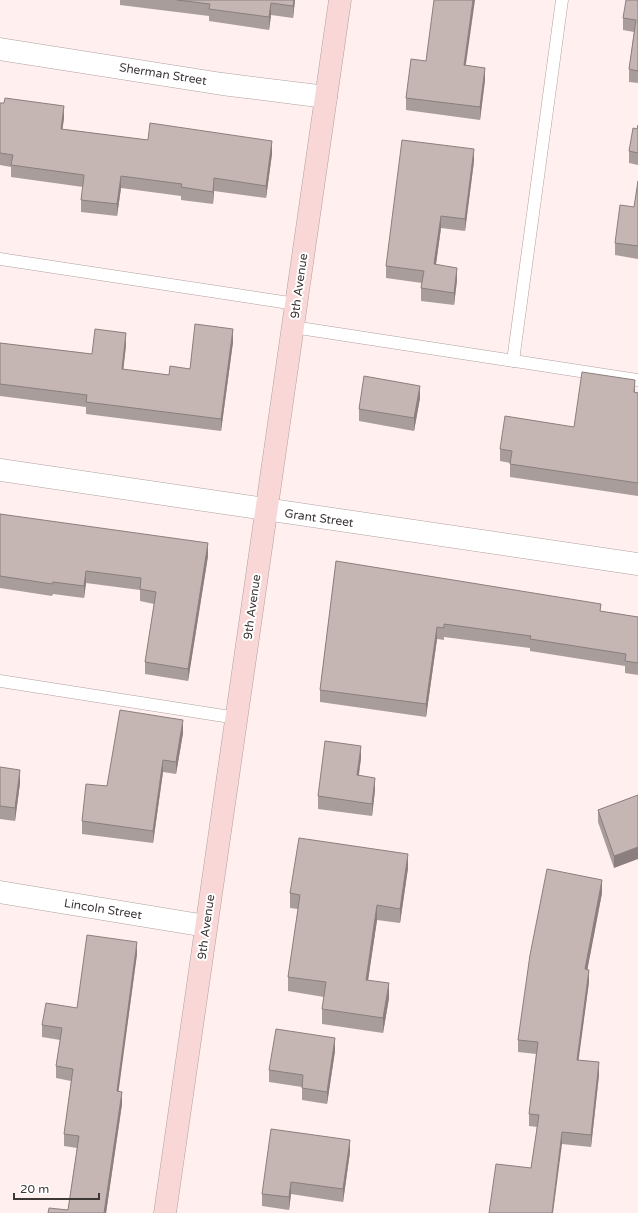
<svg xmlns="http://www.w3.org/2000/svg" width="638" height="1213" viewBox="0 0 638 1213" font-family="'Varela Round',sans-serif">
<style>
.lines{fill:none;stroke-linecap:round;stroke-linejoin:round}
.lane-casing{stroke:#b0a1a0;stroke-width:13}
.street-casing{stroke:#b0a1a0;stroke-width:23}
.secondary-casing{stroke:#b0a1a0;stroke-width:23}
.lane{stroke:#fff;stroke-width:12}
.street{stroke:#fff;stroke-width:22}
.secondary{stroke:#f8d7d6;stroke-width:22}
.wall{fill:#a99d9b}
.shaded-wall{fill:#8a7f7e}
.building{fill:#c5b6b4;stroke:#8a7f7e}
.labels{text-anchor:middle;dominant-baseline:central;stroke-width:4;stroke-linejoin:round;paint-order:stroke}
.street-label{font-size:12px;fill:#3d3736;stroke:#fff}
</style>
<rect width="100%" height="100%" fill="#ffefee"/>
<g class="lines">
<defs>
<g id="lane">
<polyline points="0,259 296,304"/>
<polyline points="293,327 638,380"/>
<polyline points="513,361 562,0"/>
<polyline points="0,681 237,718"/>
</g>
<g id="street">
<polyline points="0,49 222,84 326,97"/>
<polyline points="0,470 638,564"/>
<polyline points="0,892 206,926"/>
</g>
<polyline id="secondary" points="165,1213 340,0"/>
</defs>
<use href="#lane" class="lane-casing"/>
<use href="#street" class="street-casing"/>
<use href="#secondary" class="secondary-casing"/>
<use href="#lane" class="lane"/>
<use href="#street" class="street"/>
<use href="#secondary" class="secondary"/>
</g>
<g class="wall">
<polygon points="120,0 295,0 293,18 271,15 269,30 209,21 209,16 120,5"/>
<polygon points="638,0 638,83 629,82 629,69 634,32 623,30 623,18"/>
<polygon points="466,66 485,80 480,120 406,110 406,98"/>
<polygon points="0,103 64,118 62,129 148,140 272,154 266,198 214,191 213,204 181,200 181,196 121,188 117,216 81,212 81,200 83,187 11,177 11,167 0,165"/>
<polygon points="638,125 638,165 629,163 629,151 637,129"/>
<polygon points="474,161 465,231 441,228 436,265 457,280 454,305 421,301 421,288 422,283 386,278 386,266"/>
<polygon points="638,181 638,259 615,255 615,243 634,207"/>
<polygon points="233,342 221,431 86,414 86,407 0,396 0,343 92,354 126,345 123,370 169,375 190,369"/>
<polygon points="635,392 638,393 638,496 510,477 510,463 500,461 500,449 574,427"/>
<polygon points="420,398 414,431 359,421 359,409"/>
<polygon points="0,514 208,556 188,681 145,674 145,662 154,604 140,601 140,590 86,583 84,598 53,594 52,596 0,588"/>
<polygon points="336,561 601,611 638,617 638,675 625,673 625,666 530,651 530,648 444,637 444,640 437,639 426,717 320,702 320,690"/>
<polygon points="183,733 176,774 163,772 153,843 82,834 82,821 107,786"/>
<polygon points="361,758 359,775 375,790 372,816 318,809 318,796"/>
<polygon points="0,767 20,783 15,821 0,819"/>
<polygon points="638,795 614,868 598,822 598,810"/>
<polygon points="408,868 400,923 377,920 368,980 389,998 383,1033 322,1024 322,1009 324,997 288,991 288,977 298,909 290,908 290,893"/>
<polygon points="602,893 587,970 589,982 578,1060 599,1075 591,1147 562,1144 531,1168 537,1127 529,1126 529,1114 536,1054 518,1052 518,1040"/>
<polygon points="137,954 118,1091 122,1104 106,1213 48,1213 68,1210 77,1148 64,1146 64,1134 71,1081 56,1078 56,1066 60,1040 42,1037 42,1025 77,1008"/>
<polygon points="335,1051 327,1104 302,1100 302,1087 269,1082 269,1070"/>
<polygon points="350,1152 343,1202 291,1194 289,1210 262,1206 262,1194"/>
</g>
<g class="shaded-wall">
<polygon points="294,0 295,0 293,18 293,6"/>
<polygon points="473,0 475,0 464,78 464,65"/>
<polygon points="271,3 271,15 269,30 269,17"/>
<polygon points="485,68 485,80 480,120 480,107"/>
<polygon points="64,106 64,118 61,141 61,129"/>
<polygon points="272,141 272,154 266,198 266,186"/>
<polygon points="474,149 474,161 465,231 465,219"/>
<polygon points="121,176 121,188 117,216 117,204"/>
<polygon points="214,178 214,191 213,204 213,192"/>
<polygon points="441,216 441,228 434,277 434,264"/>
<polygon points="457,268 457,280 454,305 454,293"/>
<polygon points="233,329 233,342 221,431 221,419"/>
<polygon points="126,333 126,345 122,382 122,369"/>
<polygon points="635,380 635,393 634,392"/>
<polygon points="420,386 420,398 414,431 414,418"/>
<polygon points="208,543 208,556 188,681 188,669"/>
<polygon points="86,571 86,583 84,598 84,586"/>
<polygon points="437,627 437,639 426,717 426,704"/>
<polygon points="183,720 183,733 176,774 176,762"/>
<polygon points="361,746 361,758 357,787 357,775"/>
<polygon points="163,760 163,772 153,843 153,831"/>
<polygon points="20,770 20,783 15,821 15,808"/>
<polygon points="375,778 375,790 372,816 372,804"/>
<polygon points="638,847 638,859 614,868 614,856"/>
<polygon points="408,854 408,868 400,923 400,909"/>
<polygon points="602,880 602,893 585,982 585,969"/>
<polygon points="377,905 377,920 366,994 366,980"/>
<polygon points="137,942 137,954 117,1103 117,1091"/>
<polygon points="589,970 589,982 577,1072 577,1060"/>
<polygon points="389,983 389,998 383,1033 383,1018"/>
<polygon points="335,1038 335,1051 327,1104 327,1092"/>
<polygon points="599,1062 599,1075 591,1147 591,1135"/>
<polygon points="122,1092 122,1104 106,1213 104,1213"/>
<polygon points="562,1132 562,1144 553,1213 552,1213"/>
<polygon points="350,1140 350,1152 343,1202 343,1189"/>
<polygon points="291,1182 291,1194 289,1210 289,1197"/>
</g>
<g class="building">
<polygon points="177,0 294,0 293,6 271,3 269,17 209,9 210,4"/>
<polygon points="434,0 473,0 464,65 485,68 480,107 406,98 411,59 426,61"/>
<polygon points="626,0 638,0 638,71 629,69 636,20 623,18"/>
<polygon points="5,98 64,106 61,129 148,140 150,123 272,141 266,186 214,178 213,192 181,187 182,184 121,176 117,204 81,200 84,175 11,165 13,155 0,153 0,103 4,103"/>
<polygon points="638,125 638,153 629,151 633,128 637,129"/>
<polygon points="402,140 474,149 465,219 441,216 434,264 457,268 454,293 421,288 424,271 386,266"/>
<polygon points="638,181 638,246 615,243 620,205 634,207"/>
<polygon points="195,324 233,329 221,419 86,402 87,395 0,384 0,343 92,354 95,329 126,333 122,369 169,375 170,366 190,369"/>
<polygon points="582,372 635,380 634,392 638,393 638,483 510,464 512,451 500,449 505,416 574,427"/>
<polygon points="364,376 420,386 414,418 359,409"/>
<polygon points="0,514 208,543 188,669 145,662 156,592 140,589 141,578 86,571 84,586 53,582 52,584 0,576"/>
<polygon points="336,561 601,604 600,611 638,617 638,663 625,661 626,654 530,639 531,636 444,624 444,628 437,627 426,704 320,690"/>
<polygon points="120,710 183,720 176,762 163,760 153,831 82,821 86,784 107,786"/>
<polygon points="325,741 361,746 357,775 375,778 372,804 318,796"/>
<polygon points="0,767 20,770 15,808 0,806"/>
<polygon points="638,795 638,847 614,856 598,810"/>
<polygon points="299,838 408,854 400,909 377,905 366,980 389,983 383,1018 322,1009 326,982 288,977 300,895 290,893"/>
<polygon points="547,869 602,880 585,969 589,970 577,1060 599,1062 591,1135 562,1132 552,1213 489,1213 496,1164 531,1168 539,1115 529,1114 538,1042 518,1040 530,955"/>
<polygon points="87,935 137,942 117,1091 122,1092 104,1213 48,1213 49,1208 68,1210 79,1136 64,1134 73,1069 56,1066 62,1028 42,1025 46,1003 77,1008"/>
<polygon points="276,1029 335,1038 327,1092 302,1088 303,1075 269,1070"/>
<polygon points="271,1129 350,1140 343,1189 291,1182 289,1197 262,1194"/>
</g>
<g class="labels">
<g class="street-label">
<text transform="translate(163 74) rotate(9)">Sherman Street</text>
<text transform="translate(299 286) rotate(-82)">9th Avenue</text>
<text transform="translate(319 518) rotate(8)">Grant Street</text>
<text transform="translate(252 607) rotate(-82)">9th Avenue</text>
<text transform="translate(103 909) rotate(9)">Lincoln Street</text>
<text transform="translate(206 927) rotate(-82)">9th Avenue</text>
</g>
</g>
<path d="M14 1193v6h85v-6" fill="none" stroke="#3d3736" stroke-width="2"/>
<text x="20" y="1193" font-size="12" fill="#3d3736" stroke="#ffffff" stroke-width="3" paint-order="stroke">20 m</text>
</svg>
